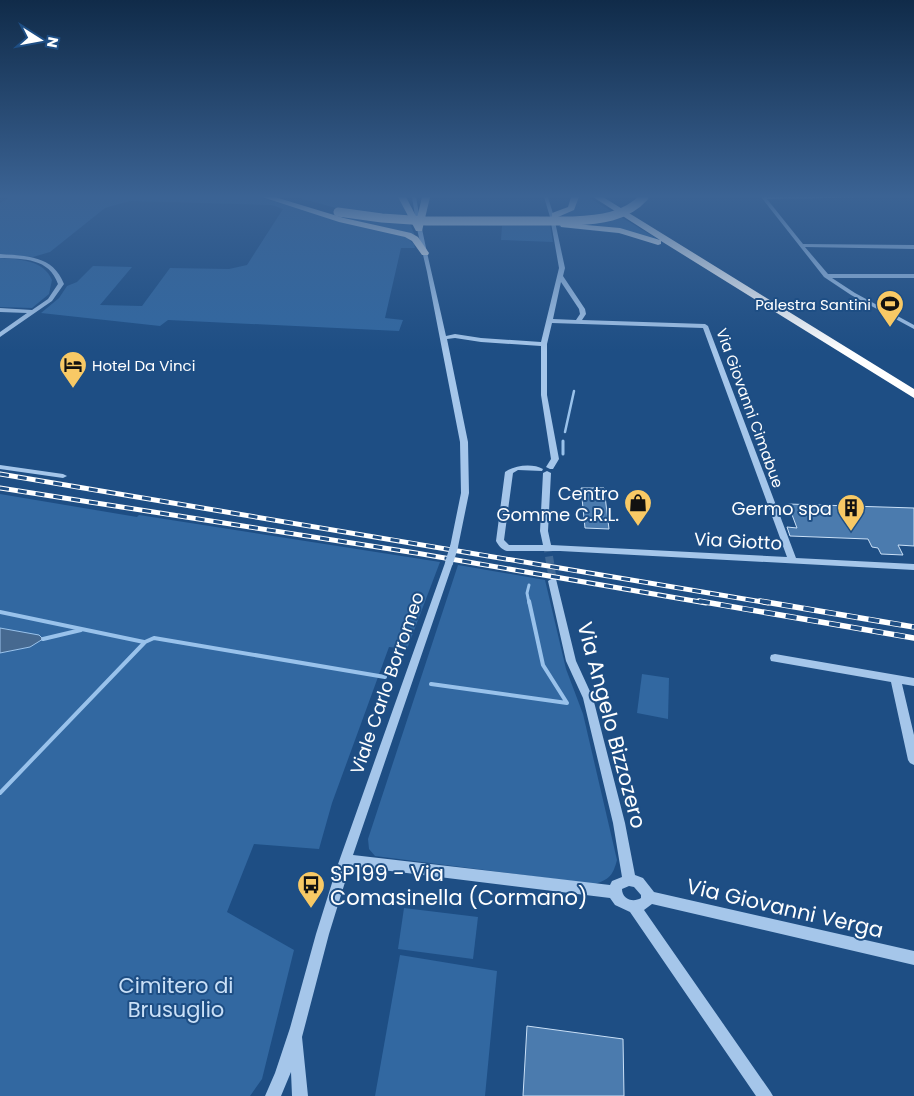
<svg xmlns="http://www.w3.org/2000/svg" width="914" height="1096" viewBox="0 0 914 1096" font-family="Poppins,sans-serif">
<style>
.green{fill:#3268a1}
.water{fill:#466990;stroke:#99c2eb}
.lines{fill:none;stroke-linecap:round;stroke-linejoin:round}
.stream-far2{stroke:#99c2eb;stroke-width:2.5}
.stream-far1{stroke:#99c2eb;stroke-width:3}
.stream{stroke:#99c2eb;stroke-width:4}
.building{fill:#4b7bae;stroke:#cae0f7}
.minor-tunnel{stroke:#406996;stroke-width:8;stroke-dasharray:8 4.5;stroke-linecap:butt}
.minor{fill:#a5c6ea;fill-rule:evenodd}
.highway{fill:#fff;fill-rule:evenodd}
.rail-far1-casing{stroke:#fff;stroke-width:5}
.rail-casing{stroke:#fff;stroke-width:5.5}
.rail-far1{stroke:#1e4e84;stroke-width:3;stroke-dasharray:9;stroke-linecap:butt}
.rail{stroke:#1e4e84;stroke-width:4;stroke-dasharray:11;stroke-linecap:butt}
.minor-bridge{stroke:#a5c6ea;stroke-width:8}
.highway-bridge{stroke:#fff;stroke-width:9}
.labels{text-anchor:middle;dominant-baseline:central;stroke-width:4;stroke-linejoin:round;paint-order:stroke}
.far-poi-label{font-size:15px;fill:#fff;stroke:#1e4e84;text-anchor:end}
.far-street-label{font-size:15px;fill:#fff;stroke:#1e4e84}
.poi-label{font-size:18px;fill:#fff;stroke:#1e4e84;text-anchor:end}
.street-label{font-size:18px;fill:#fff;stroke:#1e4e84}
.near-street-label{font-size:21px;fill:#fff;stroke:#1e4e84}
.near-poi-label{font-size:21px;fill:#fff;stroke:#1e4e84;text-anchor:start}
.near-park-label{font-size:21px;fill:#cae0f7;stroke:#1e4e84}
</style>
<rect width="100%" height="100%" fill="#1e4e84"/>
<g class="green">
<polygon points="10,197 257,197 406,237 414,244 415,248 401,248 385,318 403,320 399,331 168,320 160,326 41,313 59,298 67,286 77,282 93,266 132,267 100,305 142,306 170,268 229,269 247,265 283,209 272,205 130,201 105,208 50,252 33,257 0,254 0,203"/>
<polygon points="296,197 399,197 408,217 343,210"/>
<polygon points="578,197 588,197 659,240 576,226 633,235 559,227 556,216 576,206"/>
<polygon points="324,212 348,217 410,224 416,238"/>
<polygon points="539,216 543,225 550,225 553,242 501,240 502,226 444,225 446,217 449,217"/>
<path d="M0,258C19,259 44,260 52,280L49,294L32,308L0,307Z"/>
<polygon points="0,494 137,517 139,515 440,562 407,649 389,647 332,803 319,849 254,844 227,912 294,950 262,1079 250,1096 0,1096"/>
<path d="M458,565L545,580L566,669L583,714L617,860C613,875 610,879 595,884L375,856L369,849L368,839Z"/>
<polygon points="642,674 669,678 668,719 637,713"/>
<polygon points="404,908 478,917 473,959 398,949"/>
<polygon points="400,955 497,971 485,1096 375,1096"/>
</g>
<polygon class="water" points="0,628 39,635 43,639 30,647 0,653"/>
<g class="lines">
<polyline class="stream-far2" points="565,432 574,391"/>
<g class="stream-far1">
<polyline points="563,441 563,454"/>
<polyline points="529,585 527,593 529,603"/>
</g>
<g class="stream">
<polyline points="0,612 144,642"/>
<polyline points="43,639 81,630"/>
<polyline points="431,684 567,703 543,665 529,601"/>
<polyline points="0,793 145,642 154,638 385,677"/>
</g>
</g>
<g class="building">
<polygon points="581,488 604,488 609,529 585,528"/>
<polygon points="788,504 914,508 914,546 898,545 903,555 881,554 878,548 872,547 868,539 790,536 787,527 797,528"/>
<polygon points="527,1026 623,1039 624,1096 523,1096"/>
</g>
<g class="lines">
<polyline class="minor-tunnel" points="547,544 553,581"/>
<g class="minor">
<path d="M412,197H416C424,244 436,290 446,336L455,334L481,338L541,342L559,268L550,217L544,197H548L554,217L565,268L563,276L585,309L586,314L582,320L705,324L708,326L796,558L914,564V570L560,551H507C502,550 498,545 496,541L505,472C514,465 533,463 543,469L542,471L518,470L513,473L504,540L509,545H543L540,531L543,473L547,471L551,473L548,531L551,545L787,557L703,328L552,323L547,344V395L559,459L553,469H550L546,467L551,459L541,395V346L481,342L455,338L447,339L468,442L469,493L458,547L454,550L451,549L450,547L461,493L460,442L427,272L417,229ZM561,282L579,309L580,314L576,320L553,319Z"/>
<polygon points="761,197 890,197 767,199 803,244 914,245 914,249 805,247 828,274 914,274 914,278 832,278 855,293 914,325 914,329 851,295 824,277"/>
<path d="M0,254C26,256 53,255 64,284L52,301L0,337V332L27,313L0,312V308L32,310L48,299L58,284C49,258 24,259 0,258Z"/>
<polygon points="0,465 63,474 67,476 63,478 0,469"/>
<path d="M449,560L453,563L353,855L610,885L612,881L622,877L613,823L583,698L566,661L548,581L553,578L556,579L576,661L593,698L625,823L635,875L643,878L654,892L914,951V965L652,904L644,910L770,1091L773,1096H756L630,912L615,905L610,898L350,866L329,934L302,1037L308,1096H292L291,1072L281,1096H265L275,1073L290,1028L316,934L337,867L445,563ZM629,886L634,887L641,895V898C633,903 622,899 622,889Z"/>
<polygon points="775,654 914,678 914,686 902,684 914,735 914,765 910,763 908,760 891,682 771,661 770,658 771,655"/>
</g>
<g class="highway">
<polygon points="262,197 275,197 344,218 411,233 418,237 429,253 428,255 422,255 412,241 405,237 339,222"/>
<polygon points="398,197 406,197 417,218 422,197 430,197 422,231 416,231"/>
<polygon points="571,197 579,197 574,210 558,217 552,217 552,213 568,207"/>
<polygon points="593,197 603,197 914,389 914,398 661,241 661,244 658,245 619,233 561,227 560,225 564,223 620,228 660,240"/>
</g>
<defs>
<g id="rail-far1">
<polyline points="0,474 768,603"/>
<polyline points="0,488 416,553 706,603"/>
</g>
<g id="rail">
<polyline points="699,601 914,638"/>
<polyline points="760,601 914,627"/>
</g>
</defs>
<use href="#rail-far1" class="rail-far1-casing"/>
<use href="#rail" class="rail-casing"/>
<use href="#rail-far1" class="rail-far1"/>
<use href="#rail" class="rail"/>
<polyline class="minor-bridge" points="449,563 454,547"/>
<path class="highway-bridge" d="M338,212L382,218L426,221H573C599,220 626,217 644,197"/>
</g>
<linearGradient id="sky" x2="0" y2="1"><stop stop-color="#102b49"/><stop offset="0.56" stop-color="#3b6394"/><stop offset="1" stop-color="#3b6394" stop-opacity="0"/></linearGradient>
<rect width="914" height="351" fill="url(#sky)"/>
<defs>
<symbol id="stadium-pin" viewBox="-11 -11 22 30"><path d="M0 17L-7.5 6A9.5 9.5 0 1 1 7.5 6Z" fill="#f8c965" stroke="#1e4e84"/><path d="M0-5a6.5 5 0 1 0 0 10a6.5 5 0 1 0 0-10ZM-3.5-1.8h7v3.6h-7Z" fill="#111"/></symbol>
<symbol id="hotel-pin" viewBox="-11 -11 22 30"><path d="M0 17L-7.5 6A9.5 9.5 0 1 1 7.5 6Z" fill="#f8c965" stroke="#1e4e84"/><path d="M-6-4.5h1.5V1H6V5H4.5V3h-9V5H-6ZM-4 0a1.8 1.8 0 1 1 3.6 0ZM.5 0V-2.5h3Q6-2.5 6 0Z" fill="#111"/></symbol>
<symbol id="shop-pin" viewBox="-11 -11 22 30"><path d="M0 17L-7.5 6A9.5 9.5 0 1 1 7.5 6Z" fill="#f8c965" stroke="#1e4e84"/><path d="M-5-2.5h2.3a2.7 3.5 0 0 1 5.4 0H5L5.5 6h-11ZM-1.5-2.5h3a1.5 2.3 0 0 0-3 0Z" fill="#111"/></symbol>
<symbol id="building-pin" viewBox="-11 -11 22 30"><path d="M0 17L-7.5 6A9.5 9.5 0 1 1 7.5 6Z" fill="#f8c965" stroke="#1e4e84"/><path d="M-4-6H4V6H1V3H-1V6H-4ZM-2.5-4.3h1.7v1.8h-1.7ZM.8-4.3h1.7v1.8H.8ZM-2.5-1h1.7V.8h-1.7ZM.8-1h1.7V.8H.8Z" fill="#111"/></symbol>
<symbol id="bus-pin" viewBox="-11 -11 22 30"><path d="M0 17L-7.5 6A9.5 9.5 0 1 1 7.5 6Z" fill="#f8c965" stroke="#1e4e84"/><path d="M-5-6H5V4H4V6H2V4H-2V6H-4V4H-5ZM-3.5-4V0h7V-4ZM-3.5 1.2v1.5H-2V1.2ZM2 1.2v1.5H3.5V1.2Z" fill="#111"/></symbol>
</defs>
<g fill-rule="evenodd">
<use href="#stadium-pin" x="874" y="288" width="32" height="43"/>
<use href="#hotel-pin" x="57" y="349" width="32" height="43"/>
<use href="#shop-pin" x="622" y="487" width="32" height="43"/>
<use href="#building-pin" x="835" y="492" width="32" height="43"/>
<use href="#bus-pin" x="295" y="869" width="32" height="43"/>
</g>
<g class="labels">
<g class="far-poi-label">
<text x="871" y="304">Palestra Santini</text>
<text x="92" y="365" text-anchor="start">Hotel Da Vinci</text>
</g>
<g class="far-street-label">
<text transform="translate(750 408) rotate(70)">Via Giovanni Cimabue</text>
</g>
<g class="poi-label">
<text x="619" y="493">Centro<tspan x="619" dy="21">Gomme C.R.L.</tspan></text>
<text x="832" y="508">Germo spa</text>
</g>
<g class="street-label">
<text transform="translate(738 541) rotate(3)">Via Giotto</text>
<text transform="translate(387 683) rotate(-71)">Viale Carlo Borromeo</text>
</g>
<g class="near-street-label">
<text transform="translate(612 725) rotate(75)">Via Angelo Bizzozero</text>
<text transform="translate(785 908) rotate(13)">Via Giovanni Verga</text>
</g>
<g class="near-poi-label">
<text x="330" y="873">SP199 - Via<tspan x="330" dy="24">Comasinella (Cormano)</tspan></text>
</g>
<g class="near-park-label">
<text x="176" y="985">Cimitero di<tspan x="176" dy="24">Brusuglio</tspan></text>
</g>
</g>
<g transform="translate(40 40) rotate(101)" stroke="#1e4e84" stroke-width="4" paint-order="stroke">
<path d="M0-4L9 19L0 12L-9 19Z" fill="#ffffff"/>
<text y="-8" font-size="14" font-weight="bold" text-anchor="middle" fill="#ffffff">N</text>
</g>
</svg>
